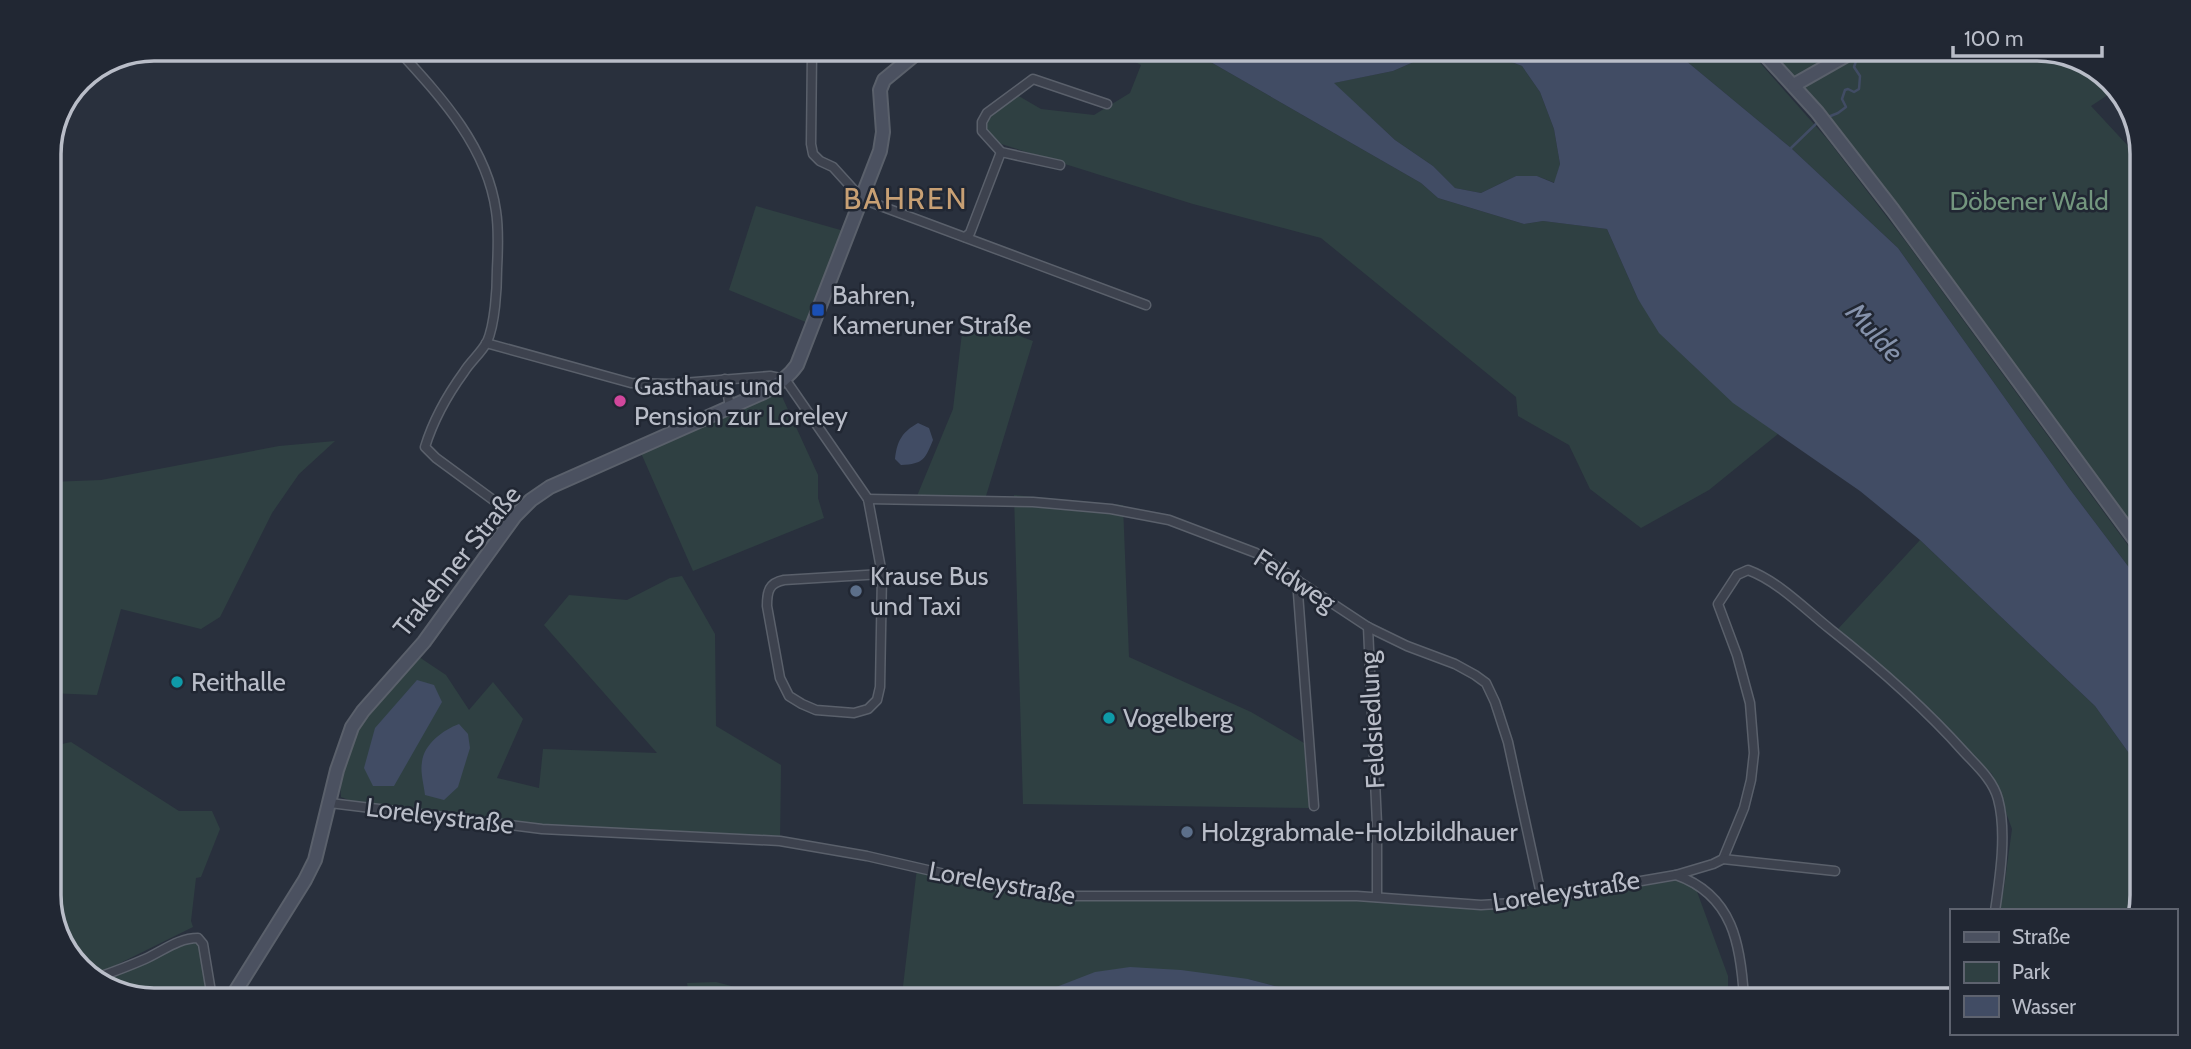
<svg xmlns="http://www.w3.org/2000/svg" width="2191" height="1049" viewBox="0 0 2191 1049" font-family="Cabin,sans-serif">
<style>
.green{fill:#2f4042}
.water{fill:#414c64}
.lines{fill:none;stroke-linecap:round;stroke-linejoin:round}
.stream{stroke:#414c64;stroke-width:2.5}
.street-casing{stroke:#5a606b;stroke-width:11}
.secondary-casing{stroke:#5a606b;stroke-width:16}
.street{stroke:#3d424e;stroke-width:8}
.secondary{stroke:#4b5160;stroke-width:12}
.transit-dot{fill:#1a4fb4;stroke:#212733;stroke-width:2.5}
.hotel-dot{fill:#d1479c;stroke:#212733;stroke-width:2.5}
.service-dot{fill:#5c6f8a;stroke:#212733;stroke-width:2.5}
.culture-dot{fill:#0f9aa8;stroke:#212733;stroke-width:2.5}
.labels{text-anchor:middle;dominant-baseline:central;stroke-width:5;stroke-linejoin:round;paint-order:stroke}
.park-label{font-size:26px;fill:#73967e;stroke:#212733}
.poi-label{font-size:26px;fill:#b9bdc8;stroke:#212733;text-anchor:start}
.street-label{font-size:26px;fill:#b9bdc8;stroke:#212733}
.water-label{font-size:28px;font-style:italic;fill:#8592ab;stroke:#212733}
.quarter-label{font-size:30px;letter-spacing:2px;fill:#c8a074;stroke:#212733}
.rim{fill:none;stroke:#b9bdc8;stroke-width:3.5}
</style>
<rect width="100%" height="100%" fill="#29303d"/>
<g class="green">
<polygon points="1118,53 1195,53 1421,183 1438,198 1524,224 1543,221 1607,229 1638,299 1696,368 1778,434 1709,490 1641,528 1590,489 1569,445 1518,416 1516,397 1321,238 1193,204 998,143 988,132 985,123 992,113 1017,95 1041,109 1094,115 1130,93 1141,65"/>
<polygon points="1432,54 1493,55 1522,66 1540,92 1554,129 1560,164 1555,183 1537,176 1516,176 1481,193 1455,188 1433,166 1395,140 1333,83 1393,71"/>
<polygon points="1679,55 1754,56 1828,140 1906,242 2138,559 2137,578 2069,488 1898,248 1791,148"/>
<polygon points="1773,56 2078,57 2117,89 2091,106 2142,161 2138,535"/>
<polygon points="756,206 844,231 808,323 729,290"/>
<polygon points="964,316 1033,341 986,496 917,496 953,409"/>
<polygon points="779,390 818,475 818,498 824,518 693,571 641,453"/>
<polygon points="335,441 299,474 272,513 220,617 201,629 121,609 97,695 49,693 49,482 101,480 279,446"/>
<polygon points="1014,495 1123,505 1129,657 1251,712 1304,743 1309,808 1023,804"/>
<polygon points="1920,540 2095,706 2136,763 2134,911 1999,911 2004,888 2012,829 1992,774 1838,629"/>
<path d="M682,576L715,634L716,726L781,765L780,841L498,823L497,819L354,802L341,797C335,738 381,695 419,657L446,675L469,710L493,682L523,719L497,778L539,788L543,749L657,753L544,625L569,595L627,600L670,578Z"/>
<polygon points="71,742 179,811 212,811 220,829 201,877 196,878 191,921 193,927 94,976 67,954 49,902 49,747"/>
<polygon points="917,868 1031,892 1379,895 1531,904 1692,878 1728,976 1728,999 1316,997 1248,979 1047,991 1033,996 902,995"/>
<polygon points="194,941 201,948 207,992 113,992 101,981 184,943"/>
<polygon points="716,982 735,987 737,994 689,994 687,983"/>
</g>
<g class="water">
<polygon points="1195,53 1432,54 1393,71 1334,83 1395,140 1433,166 1455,188 1481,193 1516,176 1537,176 1554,183 1560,164 1554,129 1540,92 1522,66 1493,55 1679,55 1791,148 1898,248 2069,488 2137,578 2136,763 2095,706 1920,540 1860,491 1733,403 1659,333 1638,299 1607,229 1543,221 1524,224 1438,198 1421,183"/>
<path d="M918,423L929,428L933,440C925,459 924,464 901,465L895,459C897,441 902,432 918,423Z"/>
<polygon points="417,680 434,685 442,702 394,786 373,786 364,768 375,728"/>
<path d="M459,724L468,734L470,748L458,787L444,800L425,795C424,785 420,772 422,762C424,744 443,730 459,724Z"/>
<polygon points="1130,967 1181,970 1248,979 1316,997 1033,996 1095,972"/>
</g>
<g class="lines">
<g class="stream">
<polyline points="1828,117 1838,113 1846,107 1842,99 1845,90 1848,89 1854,92 1859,89 1860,76 1854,67 1856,61 1863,56"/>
<polyline points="1791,148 1819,121"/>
</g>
<defs>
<g id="street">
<path d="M398,50C440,96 487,146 496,211C499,230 498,250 497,269C497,289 495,324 487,342C481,353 470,362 464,372C448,394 433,421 425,447L436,458L515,516"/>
<polyline points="812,52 811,144 813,154 820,161 833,167 862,199 1146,305"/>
<polyline points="1060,165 1001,152 982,131 982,122 987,113 1033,79 1107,104"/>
<polyline points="965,237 970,233 1001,152"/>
<path d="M486,343L631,383L670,384L770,376L785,379L868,499L882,574L784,580C769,583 767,591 767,606L780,678L789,696L802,704L816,710L854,713L868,709L877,700L880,687L882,574"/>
<polyline points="725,379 730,407"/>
<polyline points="868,499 1033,502 1111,509 1169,520 1256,553 1368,627 1407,646 1455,664 1475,675 1486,683 1495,702 1508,742 1542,899"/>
<polyline points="1297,580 1314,806"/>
<polyline points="1368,627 1377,824 1377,897"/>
<path d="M330,803L542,829L780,841L867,856L984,883L1065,896H1357L1481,905L1513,903L1676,875L1713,864L1723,859L1744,808L1751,780L1754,753L1750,703L1737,655L1718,604L1737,575L1748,570C1778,581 1805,609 1830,629C1878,667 1923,706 1964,752C1977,766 1993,780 1998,799C2007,832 2000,877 1995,911"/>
<polyline points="1723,859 1835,871"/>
<path d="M1676,875C1733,895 1741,945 1744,999"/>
<path d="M96,978C113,972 129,966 145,959C163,951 178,938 198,938L203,944L211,992"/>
</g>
<g id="secondary">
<polyline points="1766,56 1817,112 1893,210 2138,544"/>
<polyline points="1794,85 1845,56"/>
<path d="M235,992L305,880L315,860L337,770L352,727L363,711L424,642L515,516L531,500L550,487L762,393C776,386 788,378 797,365L880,151L883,132L880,90L884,80L918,52"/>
</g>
</defs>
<use href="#street" class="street-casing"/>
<use href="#secondary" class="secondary-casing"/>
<use href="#street" class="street"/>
<use href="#secondary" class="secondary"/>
</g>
<rect class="transit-dot" x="811" y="303" width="14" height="14" rx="3.5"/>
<circle class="hotel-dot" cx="620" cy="401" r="7"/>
<g class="service-dot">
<circle cx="856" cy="591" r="7"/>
<circle cx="1187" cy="832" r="7"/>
</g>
<g class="culture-dot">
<circle cx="177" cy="682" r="7"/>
<circle cx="1109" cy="718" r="7"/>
</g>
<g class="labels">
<g class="park-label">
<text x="2029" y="201">Döbener Wald</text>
</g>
<g class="poi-label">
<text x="832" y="295">Bahren,<tspan x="832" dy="30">Kameruner Straße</tspan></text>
<text x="634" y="386">Gasthaus und<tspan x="634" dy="30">Pension zur Loreley</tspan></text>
<text x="870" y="576">Krause Bus<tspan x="870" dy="30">und Taxi</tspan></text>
<text x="191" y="682">Reithalle</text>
<text x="1123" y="718">Vogelberg</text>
<text x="1201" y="832">Holzgrabmale-Holzbildhauer</text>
</g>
<g class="street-label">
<text transform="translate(457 561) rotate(-51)">Trakehner Straße</text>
<text transform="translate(1295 580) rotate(33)">Feldweg</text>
<text transform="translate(1372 720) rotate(-93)">Feldsiedlung</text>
<text transform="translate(440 816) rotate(7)">Loreleystraße</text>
<text transform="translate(1002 883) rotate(10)">Loreleystraße</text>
<text transform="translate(1566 891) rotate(-9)">Loreleystraße</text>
</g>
<g class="water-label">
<text transform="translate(1875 332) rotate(47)">Mulde</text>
</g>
<g class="quarter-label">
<text x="906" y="198">BAHREN</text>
</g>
</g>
<path d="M0 0H2191V1049H0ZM154 61H2037A93 93 0 0 1 2130 154V895A93 93 0 0 1 2037 988H154A93 93 0 0 1 61 895V154A93 93 0 0 1 154 61Z" fill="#212733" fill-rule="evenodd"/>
<path class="rim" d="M154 61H2037A93 93 0 0 1 2130 154V895A93 93 0 0 1 2037 988H154A93 93 0 0 1 61 895V154A93 93 0 0 1 154 61Z"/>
<rect x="1950" y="909" width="228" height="126" fill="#212733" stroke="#5e636f" stroke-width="2"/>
<rect x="1964" y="932" width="35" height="10" fill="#4b5160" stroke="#5e636f" stroke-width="2"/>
<text x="2012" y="944" font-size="21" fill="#b9bdc8">Straße</text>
<rect x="1964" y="962" width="35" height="21" fill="#2f4042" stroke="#5e636f" stroke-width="2"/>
<text x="2012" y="979" font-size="21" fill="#b9bdc8">Park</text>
<rect x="1964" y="996" width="35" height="21" fill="#414c64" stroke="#5e636f" stroke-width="2"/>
<text x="2012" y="1014" font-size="21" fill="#b9bdc8">Wasser</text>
<path d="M1953 46v10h149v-10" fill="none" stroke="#b9bdc8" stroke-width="3.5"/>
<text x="1964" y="46" font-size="21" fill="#b9bdc8" stroke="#212733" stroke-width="5" paint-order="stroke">100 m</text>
</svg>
